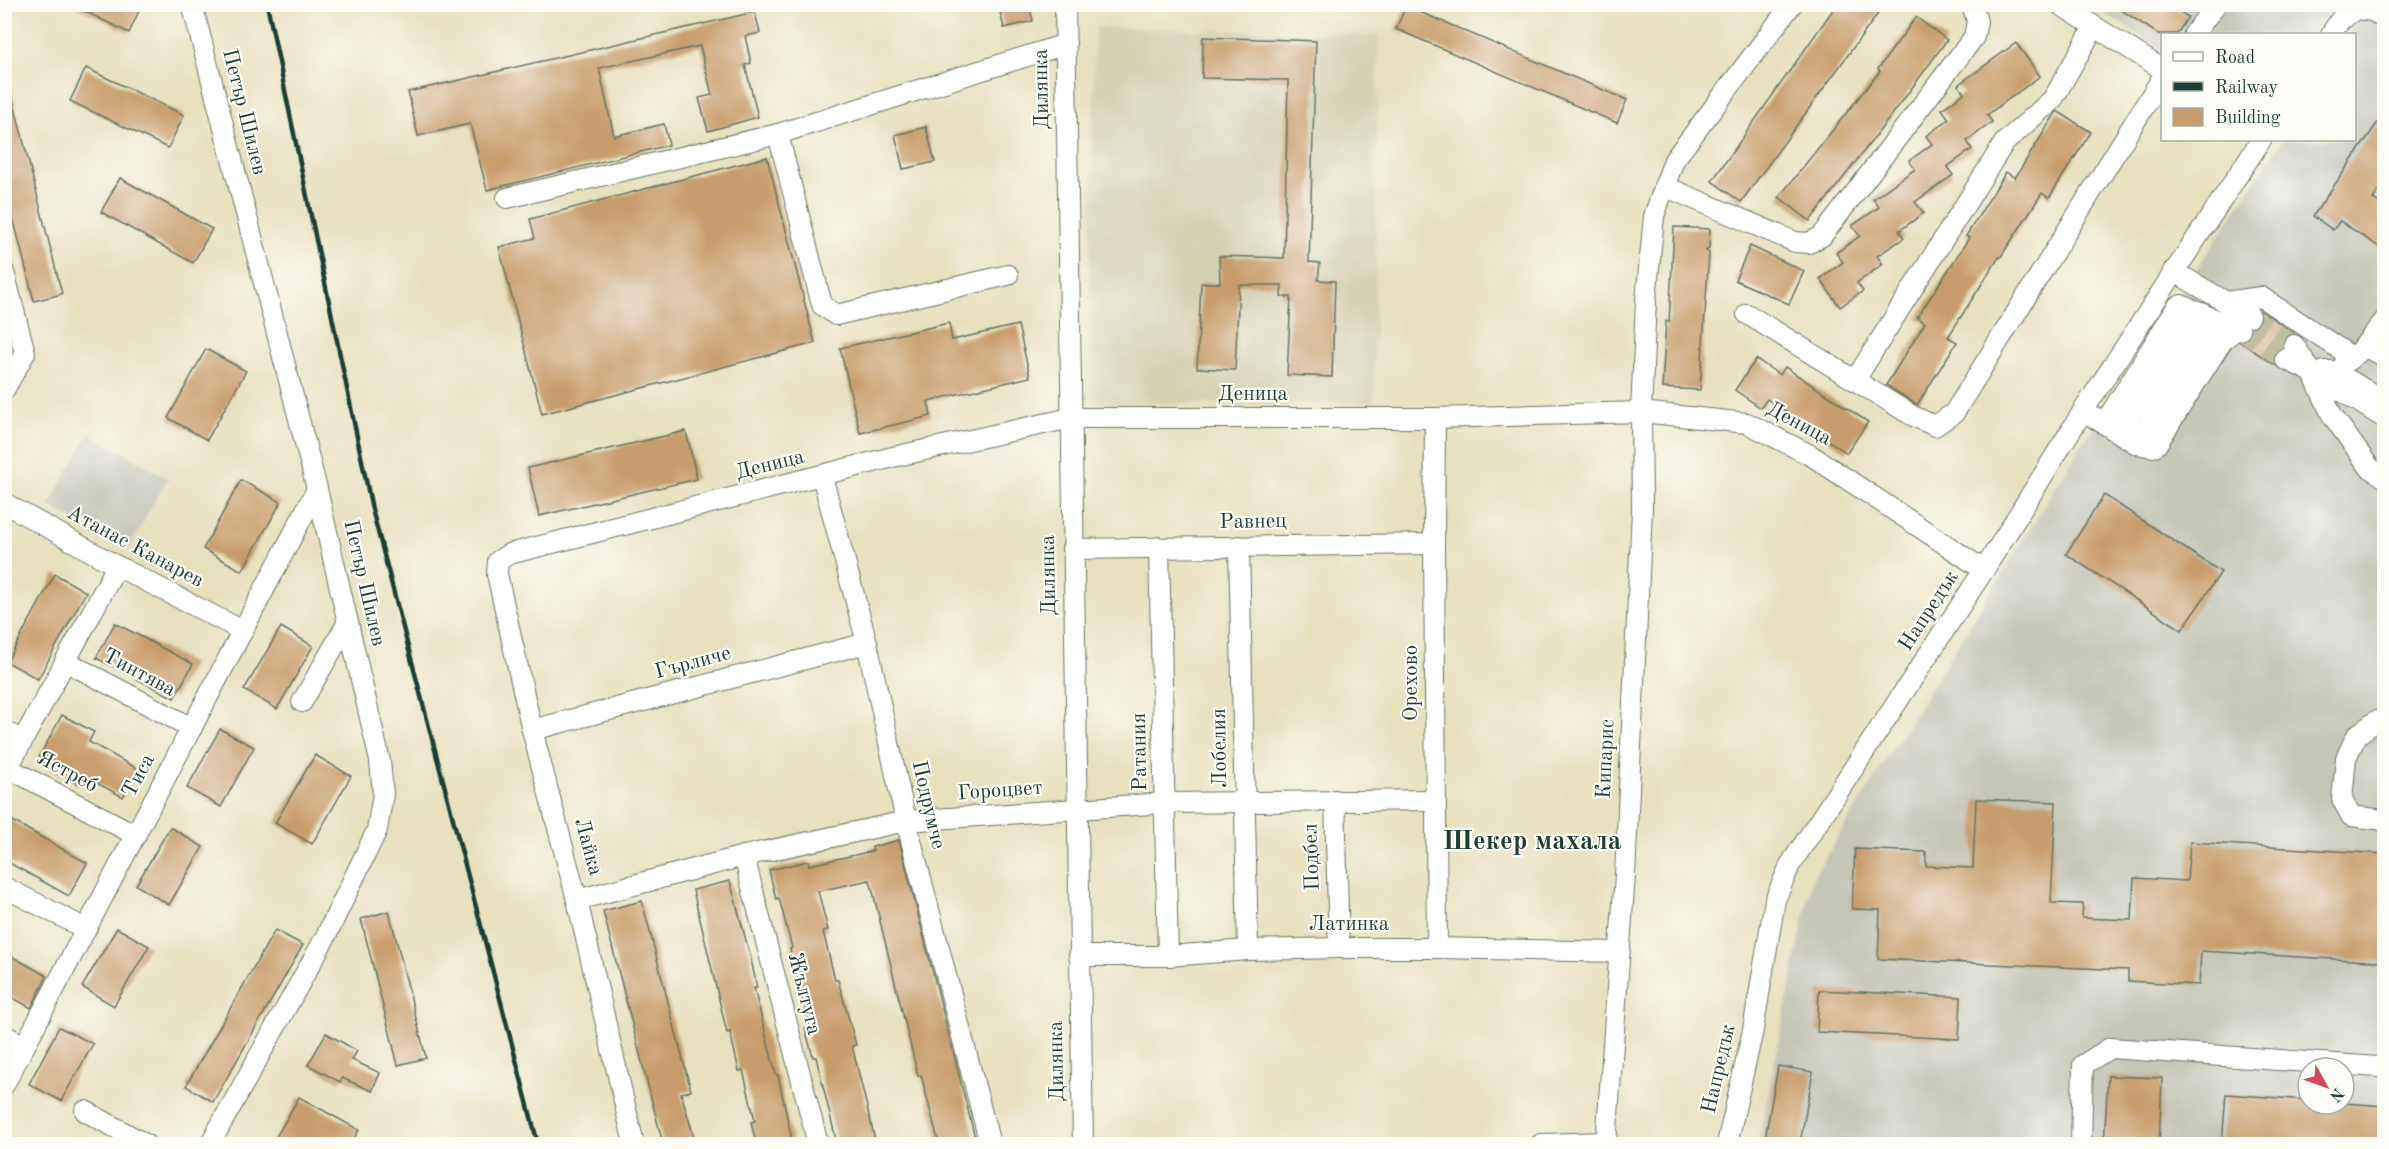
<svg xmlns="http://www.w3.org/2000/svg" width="2389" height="1149" viewBox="0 0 2389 1149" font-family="'Old Standard TT',serif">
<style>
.built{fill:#d5d2b2}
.industrial{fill:#c5c5b8;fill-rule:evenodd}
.building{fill:#c89d6d}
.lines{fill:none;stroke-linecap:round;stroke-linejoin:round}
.minor-tunnel{stroke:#bfc0a2;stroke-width:20;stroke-dasharray:20 10;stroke-linecap:butt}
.minor-casing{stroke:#657664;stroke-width:22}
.minor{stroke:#fff;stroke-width:20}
.rail{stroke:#1f3d34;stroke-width:4.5}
.labels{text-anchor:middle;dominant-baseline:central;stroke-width:4.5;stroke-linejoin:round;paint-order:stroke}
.street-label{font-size:21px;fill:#1f3d34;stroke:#fdfcf7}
.district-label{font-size:27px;font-weight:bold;fill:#1f3d34;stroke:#fdfcf7}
</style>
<rect width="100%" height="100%" fill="#fdfcf7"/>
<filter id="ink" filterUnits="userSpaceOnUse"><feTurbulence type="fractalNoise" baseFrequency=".0167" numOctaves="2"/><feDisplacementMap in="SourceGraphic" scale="12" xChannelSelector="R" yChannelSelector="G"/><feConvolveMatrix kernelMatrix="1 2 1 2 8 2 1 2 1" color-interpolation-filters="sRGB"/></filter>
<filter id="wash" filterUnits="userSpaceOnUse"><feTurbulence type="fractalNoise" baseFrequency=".008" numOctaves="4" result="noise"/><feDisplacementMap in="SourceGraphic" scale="24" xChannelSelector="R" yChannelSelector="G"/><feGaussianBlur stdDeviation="1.35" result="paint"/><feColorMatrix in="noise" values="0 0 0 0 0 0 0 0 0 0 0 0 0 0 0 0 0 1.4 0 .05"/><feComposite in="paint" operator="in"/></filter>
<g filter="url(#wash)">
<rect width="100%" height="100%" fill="#e7e1be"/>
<polygon class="built" points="1095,27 1378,35 1374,403 1087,404"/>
<g class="industrial">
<path d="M2091,5H2384V1144H1758L1812,879L2091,430L2282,140H2354V34H2162V49ZM2308,1068H2344V1104H2308Z"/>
<polygon points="89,434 168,478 128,549 49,506"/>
</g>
<g id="blocks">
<g class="building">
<polygon points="70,4 142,4 129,33"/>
<polygon points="998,4 1029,4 1033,21 1004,28"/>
<polygon points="1837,4 1885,4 1741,202 1712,181"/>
<polygon points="2112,4 2168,4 2188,17 2177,34 2158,34"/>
<polygon points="1406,6 1627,100 1617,123 1396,29"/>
<polygon points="755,12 760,33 745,36 751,63 745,65 758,117 708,131 699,98 712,95 700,46 599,68 614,136 664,124 669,145 487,190 470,124 418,136 408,92"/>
<polygon points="1916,17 1947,40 1898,107 1810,221 1779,197 1880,71 1878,69"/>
<polygon points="1203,37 1316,41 1309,262 1320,263 1318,280 1335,281 1332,377 1287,375 1291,297 1281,297 1282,285 1239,285 1235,370 1197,368 1201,283 1220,283 1219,256 1284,258 1288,80 1202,78"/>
<polygon points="2016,43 2040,76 1987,115 1992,122 1967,141 1972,149 1947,167 1953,175 1915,202 1924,213 1899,231 1904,238 1877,256 1883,264 1857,283 1863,291 1840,307 1820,279 1843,262 1836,253 1860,236 1852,226 1879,207 1873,199 1915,169 1909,161 1932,144 1926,136 1949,119 1942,109 1964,93 1958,85"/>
<polygon points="86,68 184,115 168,148 70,101"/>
<polygon points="10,88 62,294 34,301 4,181 4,89"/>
<polygon points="2057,111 2091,132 2049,198 2042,193 2000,258 1999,257 1948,337 1957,342 1917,405 1886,385 1925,323 1917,318 1969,238 1966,236 2006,172 2015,178"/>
<polygon points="2385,112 2385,182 2373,199 2385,206 2385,251 2340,221 2333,230 2313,216"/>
<polygon points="926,127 935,162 903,169 895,135"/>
<polygon points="767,157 815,343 542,414 499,247 535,238 530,219"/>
<polygon points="120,178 212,229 193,263 101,212"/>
<polygon points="1674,227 1710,229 1709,248 1706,251 1709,253 1700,390 1662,388 1666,321 1669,322"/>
<polygon points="1750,246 1804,271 1789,304 1735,280"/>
<polygon points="2261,311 2294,333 2287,335 2283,340 2283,348 2275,353 2275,365 2240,342 2248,339 2251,334 2252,328 2260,323"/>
<polygon points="949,323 952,340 1018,325 1030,377 928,401 931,416 860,433 840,348"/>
<polygon points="206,349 246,371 207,440 168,418"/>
<polygon points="1756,359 1780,375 1785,367 1868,422 1847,453 1767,399 1761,408 1735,390"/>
<polygon points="686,431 697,479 539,516 528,468"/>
<polygon points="241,480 281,502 242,571 203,549"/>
<polygon points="2104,495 2221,572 2182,630 2066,554"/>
<polygon points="55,574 86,592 38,679 7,662"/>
<polygon points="115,623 193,664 174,698 96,658"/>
<polygon points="281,627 313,646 277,709 244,690"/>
<polygon points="62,715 94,732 89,742 138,769 123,797 84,776 79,784 37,761"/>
<polygon points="220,729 254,747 221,807 187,788"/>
<polygon points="315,755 351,776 312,844 275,823"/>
<polygon points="1976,799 2056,802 2051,903 2083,904 2082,918 2132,920 2134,878 2187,881 2190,842 2385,854 2385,962 2201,951 2199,985 2128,981 2128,970 1878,959 1880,910 1852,909 1855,849 1926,852 1926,866 1973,868"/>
<polygon points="4,816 87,863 69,896 4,860"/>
<polygon points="170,827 203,847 169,905 136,885"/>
<polygon points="899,840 975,1138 948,1144 939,1144 921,1075 918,1076 870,880 818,891 828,930 823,931 835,980 838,980 856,1045 852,1046 876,1144 837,1144 816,1057 813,1057 805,1028 810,1027 790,949 792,948 779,898 776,899 769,870 808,861 809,865 873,851 872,847"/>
<polygon points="730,881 751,959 757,988 754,988 776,1075 778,1075 792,1140 773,1144 756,1144 751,1122 755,1121 743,1070 739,1071 730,1032 727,1033 693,890"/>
<polygon points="642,901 691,1091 681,1093 696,1144 663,1144 603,911"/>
<polygon points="389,911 426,1058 398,1065 361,919"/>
<polygon points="117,928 149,946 114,1006 82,987"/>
<polygon points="275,930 303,945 213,1102 186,1086"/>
<polygon points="4,952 47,976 31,1008 4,993"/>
<polygon points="1819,990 1961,997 1959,1039 1817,1032"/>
<polygon points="59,1027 93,1044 61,1101 29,1084"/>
<polygon points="326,1033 357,1051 352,1060 380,1073 372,1091 342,1078 340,1082 308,1065"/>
<polygon points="1778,1066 1813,1072 1800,1144 1764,1144"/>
<polygon points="2108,1076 2162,1078 2159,1144 2104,1144"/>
<polygon points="2226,1094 2308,1100 2308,1104 2344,1103 2385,1106 2385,1144 2222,1144"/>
<polygon points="299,1097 359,1130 351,1144 272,1144"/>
</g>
</g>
</g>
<g filter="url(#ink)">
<use href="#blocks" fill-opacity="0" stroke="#657664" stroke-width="1.5"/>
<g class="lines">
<g class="minor-tunnel">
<polyline points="2250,316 2294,345"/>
<polyline points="2240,330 2285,359"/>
</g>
<defs>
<g id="minor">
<polyline points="192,4 317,489 380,761 383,794 377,830 325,938 210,1144"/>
<polyline points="1065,4 1083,1144"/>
<polyline points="2059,4 2162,69"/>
<polyline points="2194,34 2216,4"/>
<polyline points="2331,34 2340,20 2356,9 2373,11 2384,19"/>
<polyline points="778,134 822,305 836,315 1008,275"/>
<polyline points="1664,186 1795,242 1809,243 1822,236 1974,37 1977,21 1972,4"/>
<polyline points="507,198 778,134 1066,44"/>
<polyline points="2173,271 2250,316"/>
<polyline points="4,272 25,353 4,390"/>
<polyline points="2225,302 2261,297 2352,357"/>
<polyline points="1747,314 1913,416 1935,426 1954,413 2162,78"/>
<polyline points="2294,345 2312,372 2332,415 2370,468 2384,477"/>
<polyline points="2361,349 2369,349 2384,356"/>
<polyline points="2285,359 2312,372 2384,418"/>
<polyline points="2344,364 2359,352 2384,321"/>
<polyline points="2324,371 2334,371 2384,401"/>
<polyline points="1855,380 2004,143 2053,99 2094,27"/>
<polyline points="2083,411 2137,444 2153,447 2157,444 2219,346 2224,339 2237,329"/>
<polyline points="1435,418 1434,544 1437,948"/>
<polyline points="2100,421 2109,416 2177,307 2181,305 2240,330"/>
<polyline points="2114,430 2122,427 2127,422 2188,325 2202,313"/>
<polyline points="2131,440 2140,437 2144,432 2203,336 2220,321"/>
<polyline points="822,476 867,643 906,821 990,1144"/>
<polyline points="4,503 117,566 243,631"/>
<polyline points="1239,546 1248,950"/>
<polyline points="1159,547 1168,956"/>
<polyline points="1072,549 1434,544"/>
<polyline points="65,661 192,728"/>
<polyline points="302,702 348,622"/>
<polyline points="2384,723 2376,721 2357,735 2346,758 2342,799 2351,816 2384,820"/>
<polyline points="532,730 867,643"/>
<polyline points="4,731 22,740"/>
<polyline points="8,768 136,835"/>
<polyline points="4,775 117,566"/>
<polyline points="1335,800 1339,948"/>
<polyline points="744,856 818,1144"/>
<polyline points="4,887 86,929"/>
<polyline points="577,900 744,856 906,821 1165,803 1435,800"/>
<polyline points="1079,956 1168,956 1248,950 1339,948 1437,948 1619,952"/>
<polyline points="4,1035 25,1046"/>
<polyline points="4,1085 317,489"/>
<polyline points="85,1111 145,1144"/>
<polyline points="634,1144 577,900 532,730 497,574 498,561 509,554 893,457 1071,418 1435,418 1641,412 1747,423 1812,456 1984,570"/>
<polyline points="1541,1144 1607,1142"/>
<polyline points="1606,1144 1625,875 1642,510 1641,412 1646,300 1654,216 1674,160 1792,4"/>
<polyline points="1727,1144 1753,1030 1775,900 1790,865 1984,570 2083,411 2261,140"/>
<polyline points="2081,1144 2083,1065 2110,1048 2378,1067"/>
</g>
</defs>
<use href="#minor" class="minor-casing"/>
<use href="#minor" class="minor"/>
<polyline class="rail" points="267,4 372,509 538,1144"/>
</g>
</g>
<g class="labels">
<g class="street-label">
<text transform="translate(1042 89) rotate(-91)">Дилянка</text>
<text transform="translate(244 112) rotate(76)">Петър Шилев</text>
<text x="1253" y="394">Деница</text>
<text transform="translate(1799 424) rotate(28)">Деница</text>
<text transform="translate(770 465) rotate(-14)">Деница</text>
<text transform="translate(1253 522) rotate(-1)">Равнец</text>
<text transform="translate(135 547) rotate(28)">Атанас Канарев</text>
<text transform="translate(1049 575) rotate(-91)">Дилянка</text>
<text transform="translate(364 583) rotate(77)">Петър Шилев</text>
<text transform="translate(1929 611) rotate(-57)">Напредък</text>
<text transform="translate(693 663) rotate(-15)">Гърличе</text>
<text transform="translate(139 673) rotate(28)">Тинтява</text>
<text transform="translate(1411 683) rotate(-90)">Орехово</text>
<text transform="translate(1220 748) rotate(-91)">Лобелия</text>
<text transform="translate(1140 752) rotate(-91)">Ратания</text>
<text transform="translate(1606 759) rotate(-87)">Кипарис</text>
<text transform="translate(67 772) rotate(28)">Ястреб</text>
<text transform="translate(139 776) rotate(-62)">Тиса</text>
<text transform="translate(1000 791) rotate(-4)">Гороцвет</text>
<text transform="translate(928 805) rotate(77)">Подрумче</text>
<text transform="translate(588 847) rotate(75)">Лайка</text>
<text transform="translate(1312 857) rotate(-92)">Подбел</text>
<text x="1349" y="924">Латинка</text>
<text transform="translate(804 994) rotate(76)">Жълтуга</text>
<text transform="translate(1057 1061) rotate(-91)">Дилянка</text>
<text transform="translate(1719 1069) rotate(-77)">Напредък</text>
</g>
<g class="district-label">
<text x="1532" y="841">Шекер махала</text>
</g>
</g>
<rect width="2389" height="1149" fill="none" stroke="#fdfcf7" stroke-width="24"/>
<rect x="2161" y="33" width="195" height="108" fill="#fdfcf7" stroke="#a4b0a9" stroke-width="1.5"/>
<rect x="2173" y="52" width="30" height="9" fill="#ffffff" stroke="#a4b0a9" stroke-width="1.5"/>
<text x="2215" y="63" font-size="18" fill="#1f3d34">Road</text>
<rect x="2173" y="82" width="30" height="9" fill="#1f3d34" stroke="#a4b0a9" stroke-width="1.5"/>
<text x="2215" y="93" font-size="18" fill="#1f3d34">Railway</text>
<rect x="2173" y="108" width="30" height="18" fill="#c89d6d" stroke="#a4b0a9" stroke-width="1.5"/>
<text x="2215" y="123" font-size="18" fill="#1f3d34">Building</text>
<g transform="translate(2326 1086) rotate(130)"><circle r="28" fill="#fdfcf7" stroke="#a4b0a9" stroke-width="1.5"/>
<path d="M0-4.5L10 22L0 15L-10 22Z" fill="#d1495b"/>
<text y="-9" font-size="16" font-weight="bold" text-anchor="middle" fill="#1f3d34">N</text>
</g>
</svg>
